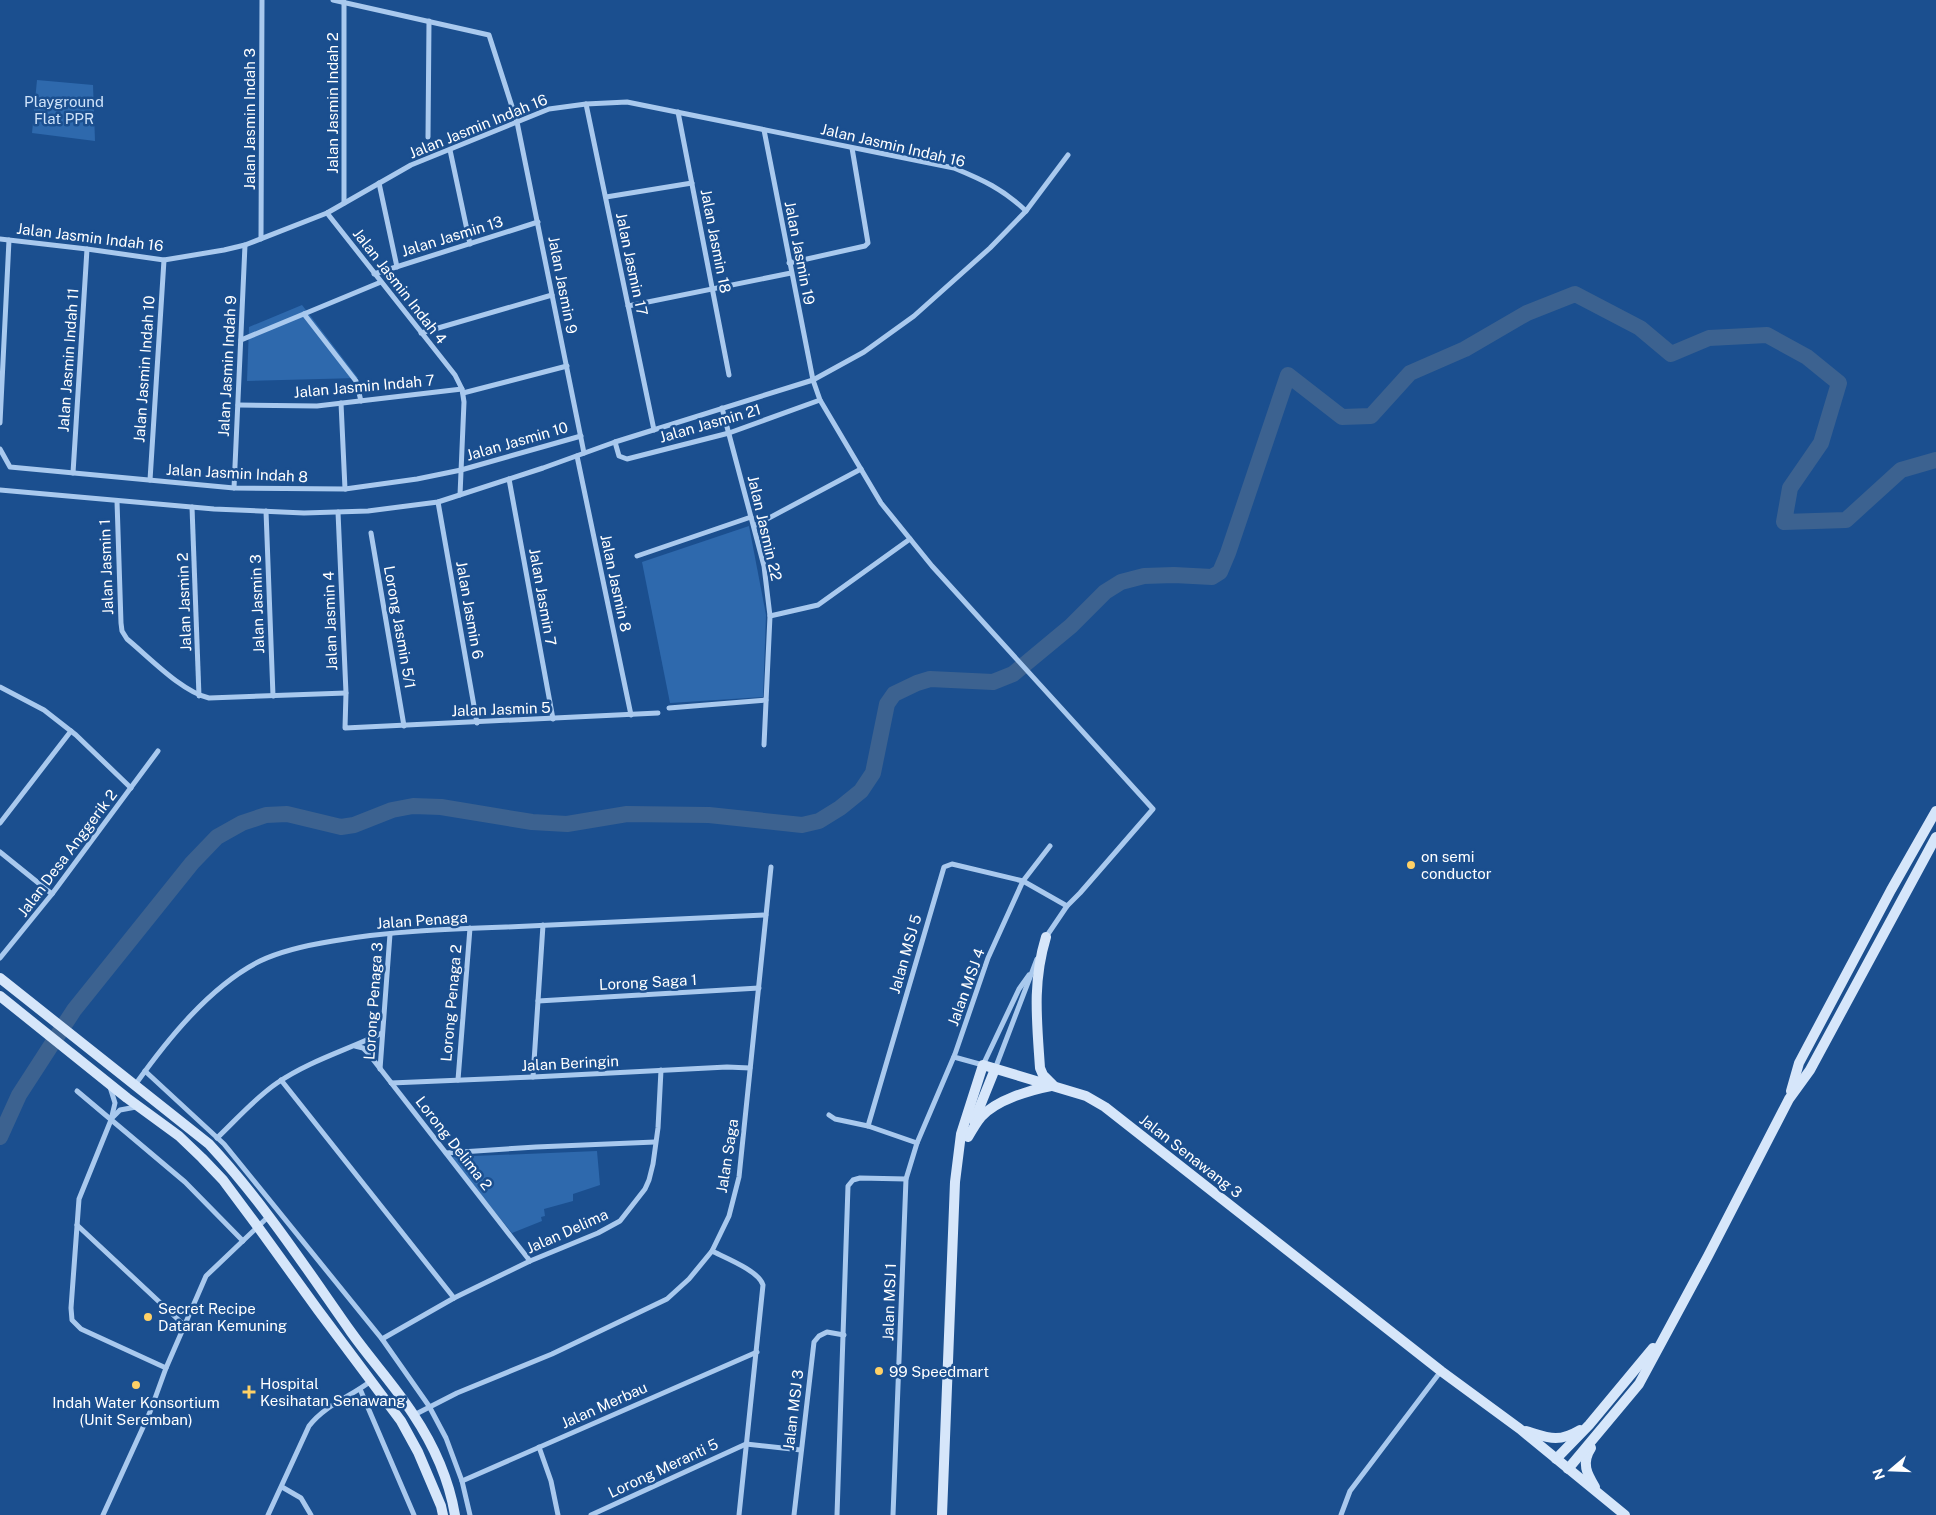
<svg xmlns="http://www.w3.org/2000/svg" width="1936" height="1515" viewBox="0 0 1936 1515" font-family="'Public Sans',sans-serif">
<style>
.green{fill:#2e69ad}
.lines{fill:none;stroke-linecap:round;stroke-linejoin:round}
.river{stroke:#3c6290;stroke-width:16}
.street{stroke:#a9c9ee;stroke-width:5}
.secondary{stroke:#d6e6fa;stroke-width:10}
.poi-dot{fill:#ffd166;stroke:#1b4f8f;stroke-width:2}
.labels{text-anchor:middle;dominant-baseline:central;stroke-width:5;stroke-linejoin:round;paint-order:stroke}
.park-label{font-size:15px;fill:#cfe3fa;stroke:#1b4f8f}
.street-label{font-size:15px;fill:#fff;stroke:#1b4f8f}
.poi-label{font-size:15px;fill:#fff;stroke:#1b4f8f;text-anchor:start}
</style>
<rect width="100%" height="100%" fill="#1b4f8f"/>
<g class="green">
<polygon points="37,80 93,85 95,141 32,133"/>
<polygon points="302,305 358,378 247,381 249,327"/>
<polygon points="749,526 766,615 763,697 670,703 642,562"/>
<polygon points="597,1151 600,1185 573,1194 573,1201 544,1209 545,1216 541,1217 542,1221 512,1233 450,1157"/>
</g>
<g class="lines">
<polyline class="river" points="0,1137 19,1095 74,1010 192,863 217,837 242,823 266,815 287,814 341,827 354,825 392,810 413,806 441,807 532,822 567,824 627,814 709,815 802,825 819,821 840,808 861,791 873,773 887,704 894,694 917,683 930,679 993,682 1013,674 1071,626 1105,592 1121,582 1144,576 1174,575 1212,577 1220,572 1228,553 1288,375 1342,417 1371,416 1410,373 1465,349 1527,313 1575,294 1640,328 1671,354 1709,338 1767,335 1807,357 1839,383 1821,443 1790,488 1784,522 1846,520 1901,470 1936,460"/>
<g class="street">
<polyline points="333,0 489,35 517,122 584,453"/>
<polyline points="586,104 654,430"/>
<polyline points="678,112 729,375"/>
<polyline points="764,130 813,380 820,400 881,503 932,566 1153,809 1080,893 1067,906 1046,937"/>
<polyline points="428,137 429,21"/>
<polyline points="450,150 470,244"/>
<polyline points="379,183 397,267"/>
<polyline points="606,197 692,183"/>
<polyline points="344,203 344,2"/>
<polyline points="327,213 455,375 462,389 464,402 460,495"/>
<path d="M0,239L87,249L164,260L224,250L245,245L327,213L411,165L549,109L586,104L627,102L954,168C983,180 1003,189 1026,211"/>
<polyline points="261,239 262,0"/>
<polyline points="789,263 865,246 868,243 852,148"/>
<polyline points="374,274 538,222"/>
<polyline points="628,306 791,273"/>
<polyline points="304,314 356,381 361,401"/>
<polyline points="421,333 552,295"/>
<polyline points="241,340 381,282"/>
<polyline points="463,393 567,366"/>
<polyline points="341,403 345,489"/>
<polyline points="238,405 317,406 462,389"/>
<polyline points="722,408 764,566 770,616 764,745"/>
<polyline points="0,423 9,240"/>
<polyline points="615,442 619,456 627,459 729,433 820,400"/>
<polyline points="0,449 10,467 234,488 345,489 417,479 461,470 581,436"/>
<polyline points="577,456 631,715"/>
<polyline points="73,473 87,249"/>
<polyline points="509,479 553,719"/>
<polyline points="150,480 164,260"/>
<polyline points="234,488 245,245"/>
<polyline points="0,490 214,509 304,513 368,511 438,502 543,468 615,442 813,380 864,352 914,316 990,248 1026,211 1068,155"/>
<path d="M117,501L121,623L122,631L127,639C150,658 182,692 209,698L346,693"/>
<polyline points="438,502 477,723"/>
<polyline points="192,507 199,696"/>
<polyline points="266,511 273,696"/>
<polyline points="338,512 346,693 345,728 658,713"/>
<polyline points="754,526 861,469"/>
<polyline points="371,533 404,726"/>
<polyline points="637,556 751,517"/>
<polyline points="770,616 818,605 910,539"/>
<polyline points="0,687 44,710 76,735 131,788"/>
<polyline points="669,708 766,700"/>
<polyline points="0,823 71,731"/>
<polyline points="0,852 52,894"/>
<polyline points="0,958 52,894 158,751"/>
<polyline points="538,1001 759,988"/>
<polyline points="355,1046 363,1048 368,1053 530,1261"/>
<polyline points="954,1057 983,1065 1019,989 1029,975"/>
<polyline points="380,1069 390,934"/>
<polyline points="995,1069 1037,959"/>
<polyline points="145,1071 224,1144 382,1339 429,1406 446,1438 462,1481 470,1515"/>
<polyline points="533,1077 543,925"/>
<polyline points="281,1080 454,1298"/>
<polyline points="458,1080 470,928"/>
<polyline points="391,1083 533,1077 727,1067 750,1068"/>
<path d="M135,1085C167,1040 210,986 260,961C283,950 308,945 333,941C390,931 448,929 506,927C593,923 679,919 766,915"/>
<polyline points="110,1087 115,1103 111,1120 79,1199 71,1308 72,1320 81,1329 166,1368"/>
<polyline points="77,1091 185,1182 243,1241"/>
<polyline points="829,1115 835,1119 868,1126 917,1143"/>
<polyline points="113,1117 120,1110 136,1107"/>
<polyline points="868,1126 944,867 952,864 1023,881 1067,906"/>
<path d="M217,1138C236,1120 255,1098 277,1083C309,1061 347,1050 382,1033"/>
<polyline points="446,1153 536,1147 655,1142"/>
<polyline points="77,1225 184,1325"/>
<path d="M712,1251C726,1258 759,1271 763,1285L739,1515"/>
<polyline points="382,1339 454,1298 530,1261 598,1233 620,1221 645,1189 649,1180 653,1164 658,1128 661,1070"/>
<polyline points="360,1389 414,1515"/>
<polyline points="414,1415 457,1393 552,1354 667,1299 689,1279 712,1251 729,1216 739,1177 771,867"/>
<polyline points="539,1447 551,1481 558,1515"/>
<polyline points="462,1481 757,1352"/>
<polyline points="282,1487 301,1498 311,1515"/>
<polyline points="103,1515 150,1412 166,1368 206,1276 269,1216"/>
<path d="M268,1515L309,1426C325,1405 350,1397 371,1381"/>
<polyline points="591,1515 746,1444 801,1450"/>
<polyline points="794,1515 814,1342 819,1336 827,1332 844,1335"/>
<polyline points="837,1515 848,1186 853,1180 860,1178 906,1179"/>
<polyline points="893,1515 906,1179 917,1143 955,1054 988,958 1023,881 1050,846"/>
<polyline points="1341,1515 1350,1491 1441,1371"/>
</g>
<g class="secondary">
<path d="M1046,937C1032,983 1037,1022 1040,1068L1043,1075L1053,1085"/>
<path d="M0,978L209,1144C263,1202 306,1268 351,1332C371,1360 394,1385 413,1414C433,1444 449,1480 455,1515"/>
<polyline points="0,996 127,1098 179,1136 202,1158 223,1180 258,1227 318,1310 401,1421 418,1452 441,1506 443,1515"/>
<polyline points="1791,1091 1799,1063 1891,890 1936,811"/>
<polyline points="974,1121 995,1069"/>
<path d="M968,1137C972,1130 976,1123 981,1117C996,1100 1030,1090 1051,1086"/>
<path d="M1526,1431C1549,1438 1558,1443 1580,1430"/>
<path d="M1591,1448C1581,1463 1587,1474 1595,1487"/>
<polyline points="1556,1459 1589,1425 1653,1348"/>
<polyline points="1568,1469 1639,1384 1708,1256 1789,1099 1810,1070 1936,837"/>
<polyline points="942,1515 955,1182 961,1134 983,1065 1086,1096 1105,1107 1441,1371 1520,1429 1625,1515"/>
</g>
</g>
<g class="poi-dot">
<circle cx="1411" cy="865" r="5"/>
<circle cx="148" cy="1317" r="5"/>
<circle cx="879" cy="1371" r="5"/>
<circle cx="136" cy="1385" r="5"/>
<path d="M246.5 1384.5h5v5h5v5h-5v5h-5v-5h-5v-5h5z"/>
</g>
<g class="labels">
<g class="park-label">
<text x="64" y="101">Playground<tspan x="64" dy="17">Flat PPR</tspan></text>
</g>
<g class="street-label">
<text transform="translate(332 103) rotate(-90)">Jalan Jasmin Indah 2</text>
<text transform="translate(249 119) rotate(-90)">Jalan Jasmin Indah 3</text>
<text transform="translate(478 126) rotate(-22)">Jalan Jasmin Indah 16</text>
<text transform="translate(893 145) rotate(13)">Jalan Jasmin Indah 16</text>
<text transform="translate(452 236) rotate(-17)">Jalan Jasmin 13</text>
<text transform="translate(90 237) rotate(7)">Jalan Jasmin Indah 16</text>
<text transform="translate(716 241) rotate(79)">Jalan Jasmin 18</text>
<text transform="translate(800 253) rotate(79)">Jalan Jasmin 19</text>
<text transform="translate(632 264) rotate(78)">Jalan Jasmin 17</text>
<text transform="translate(563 285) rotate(79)">Jalan Jasmin 9</text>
<text transform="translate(400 286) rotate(52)">Jalan Jasmin Indah 4</text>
<text transform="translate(68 360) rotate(-86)">Jalan Jasmin Indah 11</text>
<text transform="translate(227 366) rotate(-87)">Jalan Jasmin Indah 9</text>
<text transform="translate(144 369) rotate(-86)">Jalan Jasmin Indah 10</text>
<text transform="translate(364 386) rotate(-5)">Jalan Jasmin Indah 7</text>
<text transform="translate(710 423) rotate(-16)">Jalan Jasmin 21</text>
<text transform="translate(517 441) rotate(-16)">Jalan Jasmin 10</text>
<text transform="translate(237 473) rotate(3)">Jalan Jasmin Indah 8</text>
<text transform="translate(765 528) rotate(77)">Jalan Jasmin 22</text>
<text transform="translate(106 567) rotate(-92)">Jalan Jasmin 1</text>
<text transform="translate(616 583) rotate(78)">Jalan Jasmin 8</text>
<text transform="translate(543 597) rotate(80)">Jalan Jasmin 7</text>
<text transform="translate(184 602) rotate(-92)">Jalan Jasmin 2</text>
<text transform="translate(257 604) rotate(-92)">Jalan Jasmin 3</text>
<text transform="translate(470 610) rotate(80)">Jalan Jasmin 6</text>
<text transform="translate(330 621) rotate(-92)">Jalan Jasmin 4</text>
<text transform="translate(400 627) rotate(80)">Lorong Jasmin 5/1</text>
<text transform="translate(501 709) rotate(-2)">Jalan Jasmin 5</text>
<text transform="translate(67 853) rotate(-53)">Jalan Desa Anggerik 2</text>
<text transform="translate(422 920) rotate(-4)">Jalan Penaga</text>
<text transform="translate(905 954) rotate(-74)">Jalan MSJ 5</text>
<text transform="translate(648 982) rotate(-3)">Lorong Saga 1</text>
<text transform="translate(966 987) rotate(-70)">Jalan MSJ 4</text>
<text transform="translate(373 1001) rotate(-86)">Lorong Penaga 3</text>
<text transform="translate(451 1003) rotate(-85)">Lorong Penaga 2</text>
<text transform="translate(570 1063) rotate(-3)">Jalan Beringin</text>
<text transform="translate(454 1143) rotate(52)">Lorong Delima 2</text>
<text transform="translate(727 1156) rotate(-81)">Jalan Saga</text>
<text transform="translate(1191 1156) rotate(38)">Jalan Senawang 3</text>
<text transform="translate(567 1231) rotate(-24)">Jalan Delima</text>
<text transform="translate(889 1302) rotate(-88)">Jalan MSJ 1</text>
<text transform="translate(604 1405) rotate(-24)">Jalan Merbau</text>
<text transform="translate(793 1410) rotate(-83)">Jalan MSJ 3</text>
<text transform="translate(663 1468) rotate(-25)">Lorong Meranti 5</text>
</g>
<g class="poi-label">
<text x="1421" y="856">on semi<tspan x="1421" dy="17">conductor</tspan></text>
<text x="158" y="1308">Secret Recipe<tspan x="158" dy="17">Dataran Kemuning</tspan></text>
<text x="889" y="1371">99 Speedmart</text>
<text x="260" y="1383">Hospital<tspan x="260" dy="17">Kesihatan Senawang</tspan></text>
<text x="136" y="1402" text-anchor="middle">Indah Water Konsortium<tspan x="136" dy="17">(Unit Seremban)</tspan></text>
</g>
</g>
<g transform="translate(1891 1470) rotate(251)" stroke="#1b4f8f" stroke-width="4" paint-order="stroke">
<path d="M0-4L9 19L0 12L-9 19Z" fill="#ffffff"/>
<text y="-8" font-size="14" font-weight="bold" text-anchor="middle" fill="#ffffff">N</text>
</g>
</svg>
